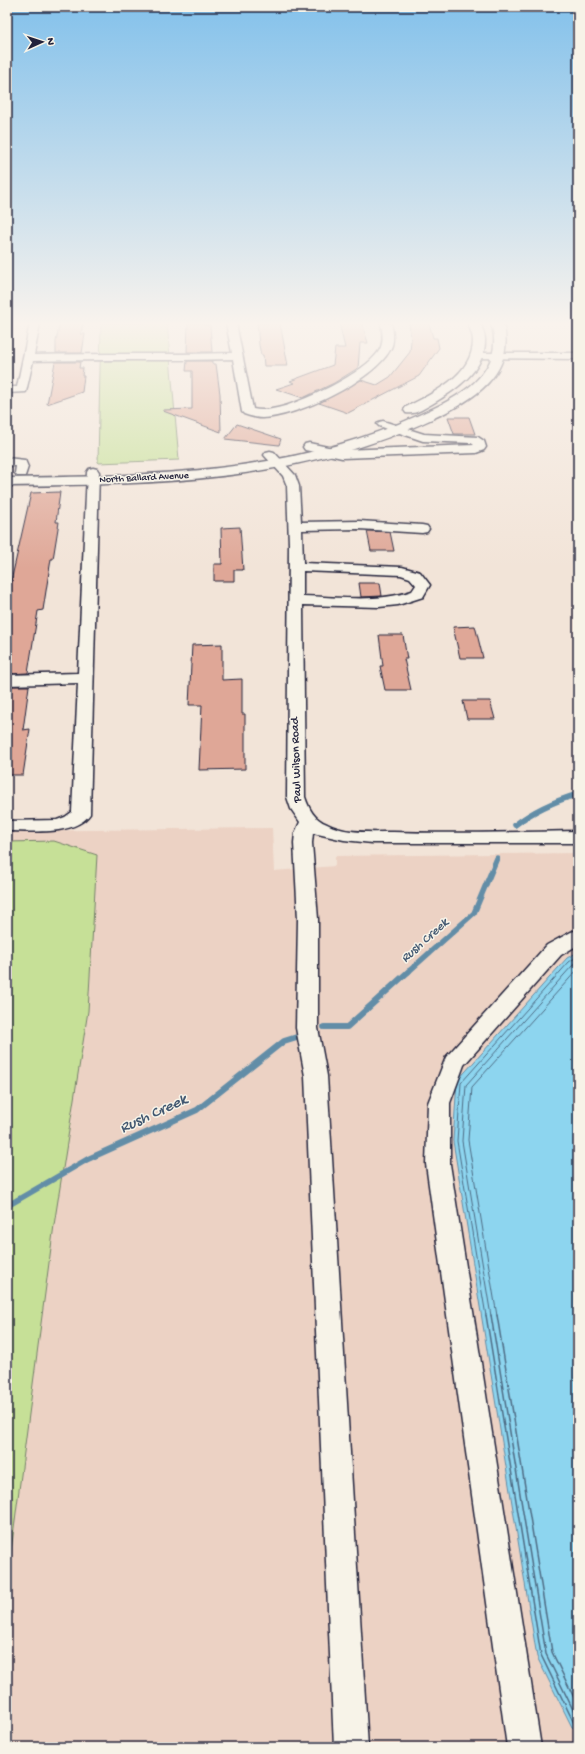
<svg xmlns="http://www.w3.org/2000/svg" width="585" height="1754" viewBox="0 0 585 1754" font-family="'Gochi Hand',sans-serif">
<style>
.built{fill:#ecd2c4}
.green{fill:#c6e097;stroke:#748169}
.water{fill:#8dd5ef;stroke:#628da7}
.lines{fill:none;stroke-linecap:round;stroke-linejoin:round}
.shore-far1{stroke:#4d6a83;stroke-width:1}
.shore{stroke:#4d6a83;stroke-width:1.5}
.stream-far1{stroke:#628da7;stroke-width:5.5}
.stream{stroke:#628da7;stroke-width:6}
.building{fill:#dfa797;stroke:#22223b}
.minor-casing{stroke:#22223b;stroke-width:3}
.major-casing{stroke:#22223b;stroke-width:3}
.minor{fill:#f7f3e8;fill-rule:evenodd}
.major{fill:#f7f3e8;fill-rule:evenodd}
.labels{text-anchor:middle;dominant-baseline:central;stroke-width:3;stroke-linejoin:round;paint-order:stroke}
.far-street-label{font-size:10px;fill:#22223b;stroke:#f7f3e8}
.street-label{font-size:12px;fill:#22223b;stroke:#f7f3e8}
.water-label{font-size:13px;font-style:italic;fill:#425871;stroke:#f7f3e8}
.near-water-label{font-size:16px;font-style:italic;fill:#425871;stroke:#f7f3e8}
</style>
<rect width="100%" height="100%" fill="#f2e4d8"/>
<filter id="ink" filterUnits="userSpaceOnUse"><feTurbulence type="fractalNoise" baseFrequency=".025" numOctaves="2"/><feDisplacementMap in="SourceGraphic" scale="8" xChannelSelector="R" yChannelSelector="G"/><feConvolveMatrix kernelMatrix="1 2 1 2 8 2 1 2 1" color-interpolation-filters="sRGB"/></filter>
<g filter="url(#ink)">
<polygon class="built" points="272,828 274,871 335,866 335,856 578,853 578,1747 7,1747 7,831"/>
<g class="green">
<polygon points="101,323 167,323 179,460 98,463"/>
<polygon points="54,841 97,855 88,1011 54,1225 7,1581 7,842"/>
</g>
<polygon class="water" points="578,952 578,1730 572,1727 537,1657 453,1141 457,1081 567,958"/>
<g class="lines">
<g class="shore-far1">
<polyline points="486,1316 457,1141 461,1083 569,962 578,956"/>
<polyline points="491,1316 462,1141 466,1085 572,966 578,962"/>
<polyline points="497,1316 468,1140 472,1087 578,969"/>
</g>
<g class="shore">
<polyline points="486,1315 541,1655 574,1723 578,1726"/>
<polyline points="491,1315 546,1654 578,1720"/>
<polyline points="497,1315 552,1652 578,1706"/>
</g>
<g class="stream-far1">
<path d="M515,825C534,810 555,801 578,794"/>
<polyline points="408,972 474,913 497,858"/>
</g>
<g class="stream">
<polyline points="324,1027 347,1027 409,971"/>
<polyline points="7,1206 88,1159 197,1110 284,1041 303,1035"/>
</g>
</g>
<g class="building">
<polygon points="60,323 83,323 81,334 85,334 82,353 56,353 56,341"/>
<polygon points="188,323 204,323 204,325 210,325 212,352 187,352"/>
<polygon points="257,323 280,323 288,366 264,366 263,355 261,355 259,345"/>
<polygon points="339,323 362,323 368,343 360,343 358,368 334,383 303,398 276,389 294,383 290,381 333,365 335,348 345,348"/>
<polygon points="409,323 429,323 433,338 437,338 439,348 419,376 348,413 319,403 361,380 377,385 390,377 410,352 411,341"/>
<polygon points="187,361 212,361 212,364 216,364 220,394 221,432 163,411 163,410 192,409 192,371 186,371"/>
<polygon points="55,362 80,362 79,368 83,368 82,376 84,376 82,392 47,404"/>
<polygon points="448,417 469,417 475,434 454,434"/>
<polygon points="237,424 281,439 279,445 225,439"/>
<polygon points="60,492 56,522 59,522 53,559 51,559 43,610 38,611 28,673 7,674 7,599 31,493"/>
<polygon points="240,527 243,570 234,570 234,581 214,581 214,564 222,564 221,528"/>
<polygon points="367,531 390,532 394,551 371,551"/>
<polygon points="359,583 380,583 382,596 361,597"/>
<polygon points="475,626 483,658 460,658 453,627"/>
<polygon points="379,635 403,635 407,659 404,659 411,690 385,690 380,666 383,666"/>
<polygon points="222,644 222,680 242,679 242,714 245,714 245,769 199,770 202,705 189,705 192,645"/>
<polygon points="7,686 29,686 23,730 30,729 23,775 7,775"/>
<polygon points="463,701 490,701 495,719 467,719"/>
</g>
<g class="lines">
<defs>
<g id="minor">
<path d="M30,323H40L34,355C100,353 166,355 232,353L226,323H236L253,409C261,411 269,410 277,408C302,403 372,370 381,347C384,339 382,330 381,323H391C393,331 395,342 390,350C373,381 297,417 262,418C256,418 250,416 244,414L242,412L233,359C166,361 100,359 33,361L26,392L7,393V387H17Z"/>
<polygon points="476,353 578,353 578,359 472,358 471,356"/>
<polygon points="383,421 424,434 478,437 484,441 486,447 484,450 476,453 342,458 305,450 303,447 305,444 309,443 342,450 474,445 471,443 423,441 379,426 377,424 379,422"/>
<path d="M270,451L274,452L295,475L299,486L301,522L359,521L422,525L427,526L429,529L427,532L422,533L359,529L302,530L303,563L402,567L420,572L430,585L423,597L398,605L379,607L303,605L305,797C309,809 314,819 327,824C346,834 371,832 393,832C454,834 516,832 578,831V843H372L344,840L313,833L312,843L318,919V1028L327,1076L368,1747H334L305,1076L296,1028L298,919L294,843L295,833L300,822L291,809L287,797L289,544L287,486L283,476L264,455L266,452ZM303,571L401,575L410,578L416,585L412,591C378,603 340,597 303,596Z"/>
<polygon points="7,458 25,460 28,467 25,476 17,476 15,473 16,466 7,466"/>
<path d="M93,468L97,469L99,472L90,814C75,836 31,831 7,831V821L57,820L65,817L72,812L78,683L7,685V675L78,673L87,472L89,469Z"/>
<polygon points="578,930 578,945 561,955 464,1065 450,1103 450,1164 541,1747 507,1747 426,1164 428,1103 446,1057 547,945 571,932"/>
</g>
<g id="major">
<path d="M468,323H480C482,328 485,334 485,340C486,370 454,391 432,404C424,408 416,415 406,413L404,410L406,407C432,394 473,375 473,341C473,335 470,329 468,323Z"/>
<path d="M491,323H503C517,374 472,401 432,419C295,483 155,484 7,486V478C148,476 289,475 419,415C451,401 497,379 494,338C494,333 492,328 491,323Z"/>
</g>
</defs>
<use href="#minor" class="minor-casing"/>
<use href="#major" class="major-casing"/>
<use href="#minor" class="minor"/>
<use href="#major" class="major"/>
</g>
</g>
<linearGradient id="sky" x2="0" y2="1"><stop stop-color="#83c1eb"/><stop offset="0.57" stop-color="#f9f3ed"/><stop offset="1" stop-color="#f9f3ed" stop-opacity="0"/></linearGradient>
<rect width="585" height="568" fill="url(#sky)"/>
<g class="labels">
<g class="far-street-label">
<text transform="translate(144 478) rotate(-3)">North Ballard Avenue</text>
</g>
<g class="street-label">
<text transform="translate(297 760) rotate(-92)">Paul Wilson Road</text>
</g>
<g class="water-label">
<text transform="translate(425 941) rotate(-42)">Rush Creek</text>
</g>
<g class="near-water-label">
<text transform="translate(154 1115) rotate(-25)">Rush Creek</text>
</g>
</g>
<rect width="585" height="1754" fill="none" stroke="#f7f3e8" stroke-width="24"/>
<rect x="12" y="12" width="561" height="1730" fill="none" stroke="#22223b" stroke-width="1.5" filter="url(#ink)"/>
<g transform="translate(42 42) rotate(87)" stroke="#f7f3e8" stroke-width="3" paint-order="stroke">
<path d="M0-3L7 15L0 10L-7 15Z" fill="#22223b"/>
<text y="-6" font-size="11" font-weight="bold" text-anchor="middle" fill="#22223b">N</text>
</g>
</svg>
